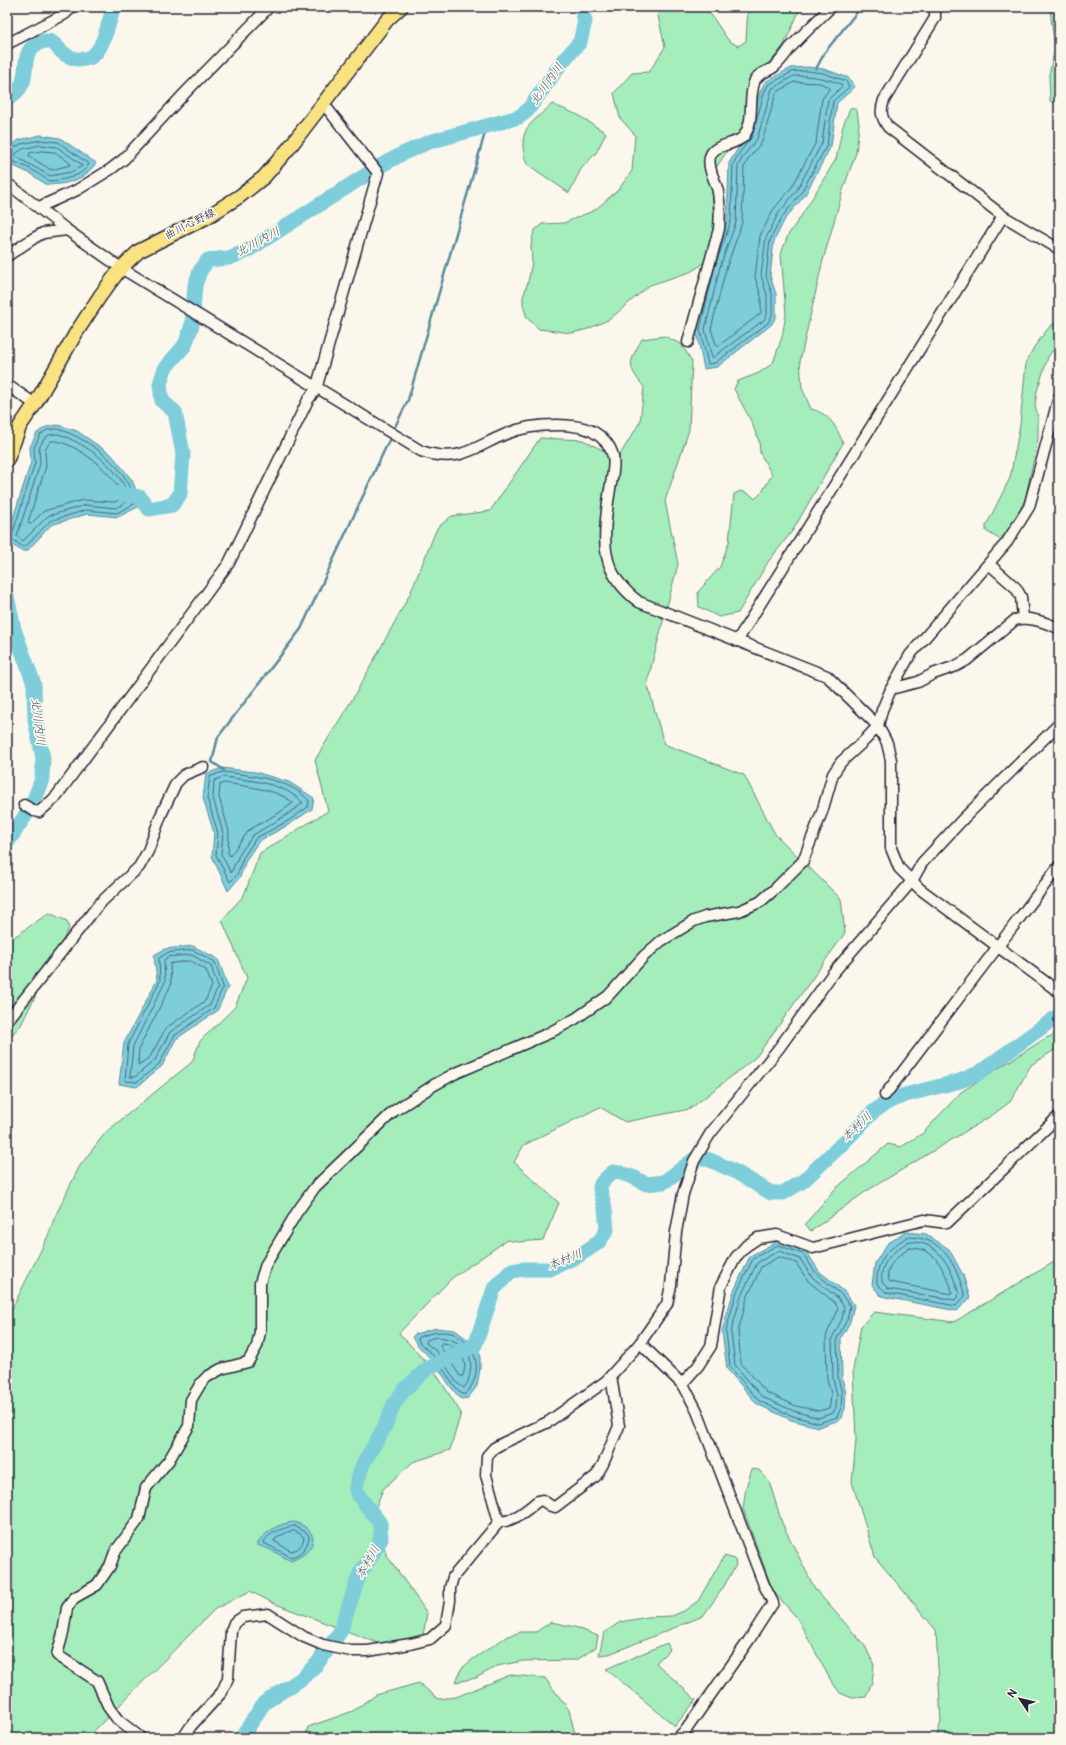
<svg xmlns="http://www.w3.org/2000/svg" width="1066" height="1745" viewBox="0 0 1066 1745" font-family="Pangolin,'Klee One',sans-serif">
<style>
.green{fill:#a5eebb;stroke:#64887b}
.water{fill:#7ecddb;stroke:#59899b}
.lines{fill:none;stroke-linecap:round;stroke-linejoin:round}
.shore{stroke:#47667b;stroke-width:1}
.stream{stroke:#59899b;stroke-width:2.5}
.river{stroke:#7ecddb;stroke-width:15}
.minor-casing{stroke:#22223b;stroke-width:13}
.major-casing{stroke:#22223b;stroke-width:16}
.minor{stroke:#fbf7ec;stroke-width:10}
.major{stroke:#f8e281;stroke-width:13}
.labels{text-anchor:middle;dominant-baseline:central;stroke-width:3.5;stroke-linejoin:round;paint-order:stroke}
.street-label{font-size:11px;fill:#22223b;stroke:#fbf7ec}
.water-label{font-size:12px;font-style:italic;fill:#3e556b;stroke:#fbf7ec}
</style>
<rect width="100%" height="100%" fill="#fbf7ec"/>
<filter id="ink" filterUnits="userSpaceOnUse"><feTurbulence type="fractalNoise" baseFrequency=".025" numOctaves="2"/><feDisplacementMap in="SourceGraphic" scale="8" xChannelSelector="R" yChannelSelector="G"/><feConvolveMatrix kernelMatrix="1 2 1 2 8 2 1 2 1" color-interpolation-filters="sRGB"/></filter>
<g filter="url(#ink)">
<g class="green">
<polygon points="656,7 706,7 728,40 738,46 746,41 748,7 801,7 784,45 756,81 747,115 739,133 714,171 712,188 714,224 708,257 700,266 690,272 650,285 610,319 588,329 572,333 539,329 527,318 523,305 523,297 528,282 532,262 531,245 534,231 542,224 564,223 595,210 618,190 632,171 635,135 620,118 614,93 632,73 649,72 665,47"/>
<polygon points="1052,7 1059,7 1059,104 1050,101 1049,75 1055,48 1050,10"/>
<path d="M552,104L578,115L606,133L596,153L581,169L569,193L527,164C522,154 521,136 528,127C535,118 545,111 552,104Z"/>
<path d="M850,108L857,110L859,124L856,153L843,190L822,264L800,361L802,388L811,409C830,414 836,426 843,443L793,530L768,562L738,613L719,617L699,607L698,592L720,567L729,542L734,494L741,491L751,495L755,499L762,492L772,475L760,453L759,441L751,421L734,389L738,381L759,373L773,363L782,337L786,314L781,254L788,235L802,215L836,159L843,126Z"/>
<polygon points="1059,321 1059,354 1052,351 1048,357 1037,391 1035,405 1038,417 1038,439 1025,500 1009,531 999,539 986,531 986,526 1010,478 1020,425 1026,363 1034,347 1050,326"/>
<path d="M664,336L681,344L692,361L689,430L665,501L678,564L647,683L664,744L744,775L775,834L841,899L845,933L756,1057L690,1109L625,1122L600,1107L524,1145L514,1162L559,1203L543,1240L519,1242L507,1240L452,1278L399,1333L435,1372L461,1413L450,1450L413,1462L383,1489L375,1509L386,1554L427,1613L423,1635L409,1641L383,1645L273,1603L250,1591L215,1609L87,1738H7V1319L48,1236L54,1219L79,1167L106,1132L192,1062L200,1041L235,1007L247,978L222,920L244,895L260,853L328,811L315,760L356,693L410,594L437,528L452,516L490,511L540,438L583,440L618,458L640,422L644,387C626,365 629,363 642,339Z"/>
<polygon points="49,913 67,921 69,928 21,1025 7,1040 7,942"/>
<polygon points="1059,1033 1059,1047 1031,1065 1010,1102 991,1116 865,1192 811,1231 805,1224 834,1190 888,1144 901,1147 923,1133 961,1092 1046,1038"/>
<polygon points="1059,1259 1059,1738 936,1738 941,1722 936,1630 875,1557 852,1482 856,1440 853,1370 861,1326 874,1312 954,1322"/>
<polygon points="752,1469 759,1470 769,1481 782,1523 815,1589 865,1646 874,1665 872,1682 866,1697 852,1698 840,1693 830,1679 797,1618 773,1591 743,1509 746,1487"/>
<polygon points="724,1556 735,1559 736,1565 723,1588 703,1616 627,1647 609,1654 599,1655 604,1633 620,1622 648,1617 672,1616 684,1611 698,1601"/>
<polygon points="551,1622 575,1627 598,1636 596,1647 577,1660 523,1661 497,1666 476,1678 456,1682 461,1669 473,1659 506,1637 521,1632 536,1632"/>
<polygon points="667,1643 670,1649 656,1663 696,1700 675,1726 606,1669"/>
<polygon points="510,1675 545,1678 569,1710 576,1738 305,1738 308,1727 353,1711 376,1695 419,1683 438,1699 456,1697"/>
</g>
<g class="water">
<polygon points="807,67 824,69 849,78 855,87 837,103 831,146 805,195 785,219 774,241 770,276 776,294 776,317 771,325 717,367 704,369 696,330 711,265 727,221 729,163 737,150 749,136 760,92 765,82 791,68"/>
<path d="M41,135L60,138L96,163C83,181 68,184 47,185L29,173L9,164L7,149L19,140Z"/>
<polygon points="58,425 77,431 112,455 132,480 142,505 118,517 87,514 51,525 27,551 22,551 7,542 7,537 31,462 30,447 37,433 46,427"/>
<polygon points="222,768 255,772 289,782 314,798 312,809 290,824 259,841 246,860 240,877 228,891 212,856 214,833 203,798 206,774"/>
<polygon points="193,946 218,959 228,987 217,1011 176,1039 162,1066 137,1087 119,1084 124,1043 157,980 154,955 165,949"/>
<polygon points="906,1232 926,1234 949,1249 963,1275 970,1298 957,1311 885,1297 880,1295 872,1285 875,1263 887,1244"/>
<polygon points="778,1241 806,1251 819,1271 845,1292 854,1305 850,1322 841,1338 842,1378 846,1393 845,1409 840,1420 818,1427 791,1420 757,1404 727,1369 722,1331 733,1293 750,1256"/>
<path d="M436,1328L455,1330L475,1345L480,1354V1368L477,1386L468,1398L461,1399C447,1385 441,1369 428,1356C422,1349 417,1346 412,1337L415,1334Z"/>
<path d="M295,1522C324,1532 314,1553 291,1561L269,1549L257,1545C265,1531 279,1523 295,1522Z"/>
</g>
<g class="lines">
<g class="shore">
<polygon points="807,71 823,73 846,81 849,87 833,101 827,145 801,193 782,217 770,240 766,276 772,294 772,315 768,323 715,363 708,364 700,329 715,266 731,221 733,164 740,152 752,137 764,93 768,85 792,72"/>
<path d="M794,76C811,75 824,78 841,84L842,86L828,100L822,143L797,190L778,214L766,238L761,275L767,295V314L764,320L712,358L705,329L720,267L736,222L738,166L744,155L757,139L772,89Z"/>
<polygon points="795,82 820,83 830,88 822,99 816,142 792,187 773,210 760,236 755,277 761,296 761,313 717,347 711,329 726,269 742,223 744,167 749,158 762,142 776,93"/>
<polygon points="41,145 57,147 81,164 82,166 71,172 50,176 15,156 15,154 23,149"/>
<polygon points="42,151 55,152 70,163 70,165 51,170 29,156 30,153"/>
<path d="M7,152L21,144L41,140L58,142L89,164C82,177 63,180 49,181L31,169L7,159"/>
<path d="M58,429C90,439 129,468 136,503L117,513L86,510L50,521L26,546L23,547L9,537L13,532L35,463L34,448L40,435L47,430Z"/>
<path d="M58,434C86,443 123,470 130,500L116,508L86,505L48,516L23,541L17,536L40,464L39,448L44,439L49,435Z"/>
<path d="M51,441C71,438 122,478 122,498L115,502L83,500L44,511L31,524H29L28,522L46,466L45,450Z"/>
<path d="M223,772C249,775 292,779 309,801L308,807L288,821L256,838L243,858L237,875L230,882L216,855L218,833L207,798L210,777Z"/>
<path d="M223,777C249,780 285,783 303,803L285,816L253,835L239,855L231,873L221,854L223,833L213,798L214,781Z"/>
<path d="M224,783C243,786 279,789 293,803L282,811L249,830L230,856L228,853L229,831L219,797L220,785Z"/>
<polygon points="193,950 215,962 223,987 214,1008 174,1036 159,1064 137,1082 125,1081 128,1044 160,981 159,958 167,953"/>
<polygon points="192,955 211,966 218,987 210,1005 170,1032 155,1060 135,1077 130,1077 133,1046 165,982 164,960 168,957"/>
<polygon points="191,961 206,970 212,986 205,1001 166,1028 150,1057 138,1065 139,1048 171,985 170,964"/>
<path d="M907,1237C945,1237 955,1264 965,1296L956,1306L887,1293L877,1284C876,1260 888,1249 907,1237Z"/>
<path d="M908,1242C940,1240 951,1268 959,1294L955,1300L888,1289L882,1282C880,1262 892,1252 908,1242Z"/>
<polygon points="778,1245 803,1254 816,1273 842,1295 850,1306 847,1320 837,1338 838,1378 842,1393 841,1408 837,1417 818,1423 793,1416 759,1401 730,1367 726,1331 736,1294 753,1259"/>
<path d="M910,1248C930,1248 938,1259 946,1276C949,1281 952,1288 952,1294L890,1282C881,1269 900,1254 910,1248Z"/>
<polygon points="779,1251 800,1259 812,1277 838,1298 844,1307 842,1319 832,1338 833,1379 837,1394 836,1407 833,1413 818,1418 794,1411 762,1397 735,1365 731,1332 741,1296 757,1263"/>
<path d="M779,1257L796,1263L808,1281L834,1302L838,1308C836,1319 828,1327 826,1338L827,1379L831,1394L830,1405L829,1408L819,1411L796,1406L766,1392L741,1363L738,1332L747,1298L761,1267Z"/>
<path d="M436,1332C441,1332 450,1332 454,1334C479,1347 483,1373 466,1394H462C449,1382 443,1366 431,1353C426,1348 421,1346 418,1340L419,1337Z"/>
<path d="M437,1337C458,1339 475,1349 470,1373C469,1379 468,1383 464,1388L457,1383L436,1351L426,1343L427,1340Z"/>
<polygon points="442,1343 449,1344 463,1355 465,1367 463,1376 460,1376 440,1346"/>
<path d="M295,1526L307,1533L309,1537C307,1548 302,1554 291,1557L264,1543C266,1533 286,1527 295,1526Z"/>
<path d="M294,1531L299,1533L304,1537C303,1545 299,1550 291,1551L274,1541L275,1539L287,1532Z"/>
</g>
<g class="stream">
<polyline points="816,69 825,52 861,7"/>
<polyline points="393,431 408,400 487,126"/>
<polyline points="224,770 212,762 218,737 301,629 391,436"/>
</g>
<g class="river">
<path d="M7,99C13,95 19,91 22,84C28,72 22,53 35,45C55,34 54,48 66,55C77,61 91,62 98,50C106,38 109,20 114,7"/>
<polyline points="120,493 140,497 149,509 172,505 180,494 183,454 175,412 162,401 160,384 165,368 185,345 192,325 195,285 200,271 208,260 229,258 247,251 380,166 404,153 429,142 519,117 528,110 562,62 580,42 585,21 581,7"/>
<polyline points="7,596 14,629 34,684 35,720 43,758 42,779 35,797 29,810 7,843"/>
<path d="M241,1738L264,1703L301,1679L317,1664L340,1632L360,1573L372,1555L381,1539L380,1523L359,1496L356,1491V1485L363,1464L384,1428L394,1404L404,1390L428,1368L475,1345L494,1289L511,1271L525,1269H550L578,1256L598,1243L607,1230C606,1222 606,1212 604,1204C599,1185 596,1186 613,1172L621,1173L635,1178L646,1184L664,1182L697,1157L710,1160L736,1172L771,1193H783L803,1181L841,1145L873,1112L886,1103L905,1095L960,1081L979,1073L1059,1015"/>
</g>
<defs>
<g id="minor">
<path d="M935,7V18L884,100C880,111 881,117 888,127L1003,216L1059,249"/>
<polyline points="7,44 65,14 72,7"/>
<path d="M7,183L67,230L121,268L421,451C460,464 472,448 506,434C522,427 539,425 557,425C569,425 581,426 592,431C603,437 610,444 613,456C615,466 612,479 610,489C607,507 603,539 607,556C611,576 623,590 639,602L827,676L878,726L887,743L891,760V848L899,868L920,889L1059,992"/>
<polyline points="39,207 77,190 111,169 124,159 185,93 269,7"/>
<polyline points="7,256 34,238 43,233 67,230"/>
<path d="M688,342L719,229C720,216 720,204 718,192C716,181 707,169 710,157C713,143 736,146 744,136C755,120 748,100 754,83C756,73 768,72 774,67C781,61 785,55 790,48C803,34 817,21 831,7"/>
<polyline points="7,385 35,404"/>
<polyline points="989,564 1016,588 1021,597 1023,618"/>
<polyline points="737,641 1003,216"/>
<path d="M891,689L918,682L933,674L956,666L967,660L1015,620C1030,616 1045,623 1059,628"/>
<polyline points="24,805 34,811 39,812 55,798 229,563 308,400 316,389 378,173 323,103"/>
<polyline points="7,1021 99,904 139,867 148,851 161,815 176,783 184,775 203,767"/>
<polyline points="885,1095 1059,866"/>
<polyline points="640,1343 684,1386 697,1411 764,1585 773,1603 749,1640 686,1730 677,1738"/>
<polyline points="682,1384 698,1366 711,1346 721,1286 736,1257 746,1246 758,1238 777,1235 813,1248 924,1220 947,1223 1059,1116"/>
<path d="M499,1522C515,1521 525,1511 538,1501L542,1500L551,1506L555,1507L596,1476L603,1464L619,1426L611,1376"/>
<polyline points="141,1738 118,1720 109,1708 97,1681 57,1655 63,1633 67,1608 74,1598 97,1585 110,1566 115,1552 139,1519 146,1488 169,1460 189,1426 191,1400 201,1383 207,1377 221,1369 248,1362 257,1346 260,1332 260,1283 266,1264 297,1212 315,1187 394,1111 434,1085 454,1074 547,1034 575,1019 608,996 644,956 661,941 694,921 705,917 739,911 760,902 775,889 803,861 822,812 833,774 841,762 865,740 878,726 882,710 891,689 910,655 1007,542 1029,507 1059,397"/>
<polyline points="183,1738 191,1726 222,1692 228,1678 231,1631 234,1623 243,1617 268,1614 304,1637 323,1645 351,1651 368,1651 410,1644 430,1639 446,1625 450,1601 450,1588 453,1577 499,1522 486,1475 487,1456 494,1448 503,1443 548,1422 606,1381 640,1343 667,1304 671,1285 676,1232 683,1194 694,1161 710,1134 779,1048 833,973 912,881 922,863 964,818 1059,724"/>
</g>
<polyline id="major" points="7,460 20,426 35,404 76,333 100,296 121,268 139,251 207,217 240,196 264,177 289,148 387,20 401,7"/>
</defs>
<use href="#minor" class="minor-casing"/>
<use href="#major" class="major-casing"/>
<use href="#minor" class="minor"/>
<use href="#major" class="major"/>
</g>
</g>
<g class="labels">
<g class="street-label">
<text transform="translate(190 224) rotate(-27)">曲川心野線</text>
</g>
<g class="water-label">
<text transform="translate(547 84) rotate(-55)">北川内川</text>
<text transform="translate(258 242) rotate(-29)">北川内川</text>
<text transform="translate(38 722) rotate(83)">北川内川</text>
<text transform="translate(857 1127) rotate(-44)">本村川</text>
<text transform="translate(565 1260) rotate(-23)">本村川</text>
<text transform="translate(368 1562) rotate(-61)">本村川</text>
</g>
</g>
<rect width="1066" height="1745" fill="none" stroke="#fbf7ec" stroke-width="24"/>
<rect x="12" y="12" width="1042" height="1721" fill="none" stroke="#22223b" stroke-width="1.5" filter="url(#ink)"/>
<g transform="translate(1020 1699) rotate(305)" stroke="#fbf7ec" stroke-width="3" paint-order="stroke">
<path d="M0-3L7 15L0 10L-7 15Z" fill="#22223b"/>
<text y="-6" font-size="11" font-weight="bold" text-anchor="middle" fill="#22223b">N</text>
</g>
</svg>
